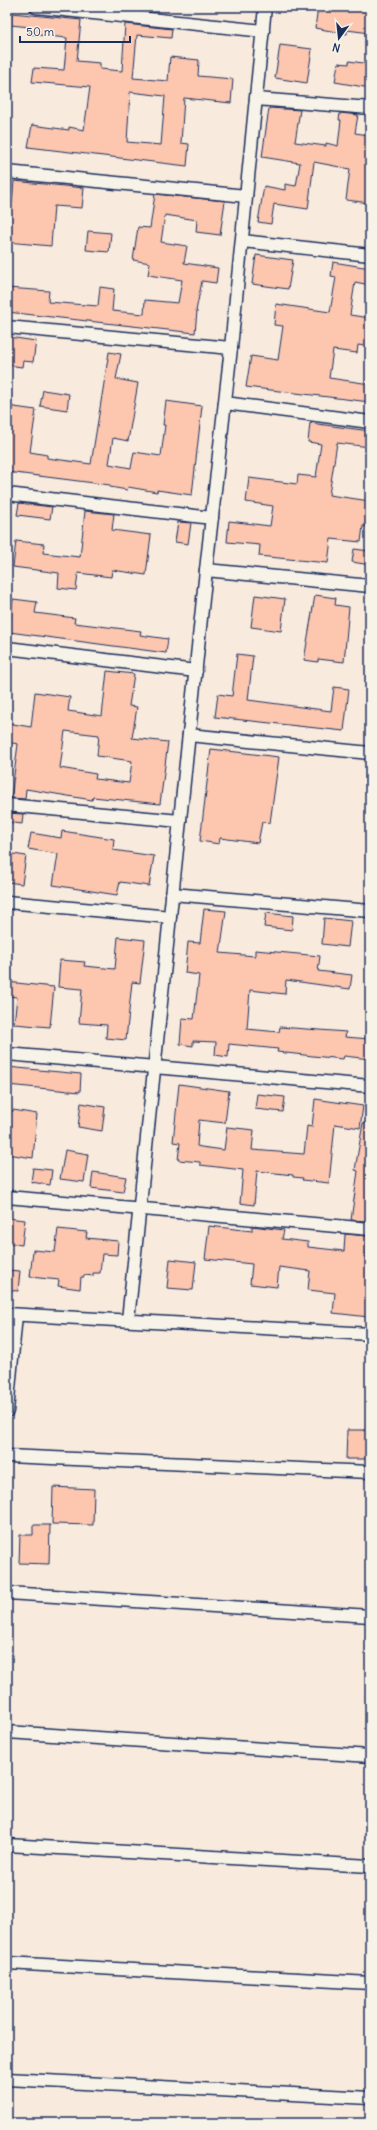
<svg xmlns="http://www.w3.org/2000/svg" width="377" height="2130" viewBox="0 0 377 2130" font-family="Delius,sans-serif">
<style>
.building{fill:#fcc6af;stroke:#1b2f5e;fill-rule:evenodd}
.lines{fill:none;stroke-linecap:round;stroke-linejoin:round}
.minor-casing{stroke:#1b2f5e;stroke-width:15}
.minor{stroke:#f7f3e8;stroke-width:12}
</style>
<rect width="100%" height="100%" fill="#f8eadd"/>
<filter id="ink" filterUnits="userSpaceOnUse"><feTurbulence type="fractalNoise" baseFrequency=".025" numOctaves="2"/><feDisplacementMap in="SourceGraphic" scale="8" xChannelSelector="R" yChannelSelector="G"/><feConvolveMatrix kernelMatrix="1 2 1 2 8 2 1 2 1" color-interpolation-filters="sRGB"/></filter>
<g filter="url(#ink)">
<g class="building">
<polygon points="318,7 370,7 370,33 347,30 347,34 315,28"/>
<path d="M12,13L81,20L77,61L100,63V69L122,71L125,24L172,29L171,38L137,35L133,78L168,81L170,57L199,60L198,76L233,79L231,103L184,98L181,143L189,144L187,166L28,147L32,125L69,130V127L84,130L90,87L32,82L34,68L64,70L67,38L29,34L30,27L11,25ZM130,92L165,96L161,145L127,142Z"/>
<polygon points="280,45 312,49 307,83 275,78"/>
<polygon points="349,61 370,64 370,88 335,82 338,63 349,64"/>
<polygon points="269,108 300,110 295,142 326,146 326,143 338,146 341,120 339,120 340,113 358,115 355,133 369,135 367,149 370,149 370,203 346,200 350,169 314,162 308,209 274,204 271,224 258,222 264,186 285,190 285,184 296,186 300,163 262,157"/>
<polygon points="14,181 84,188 82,208 54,206 51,246 7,242 7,203 12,203"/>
<polygon points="155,194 225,201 220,235 196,232 197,220 165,215 161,242 187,246 184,263 218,268 216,283 202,281 196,311 197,311 195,333 7,312 7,288 49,291 48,302 98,306 100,287 114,289 112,311 144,314 145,300 178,303 182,280 148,275 150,263 133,260 138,227 150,228"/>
<polygon points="88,231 111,233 109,252 86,250"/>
<polygon points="256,255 293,260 288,289 252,284"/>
<polygon points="333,262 370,268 370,285 355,282 350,315 370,318 370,347 358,345 357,353 333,350 329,378 370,384 370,402 246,387 251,356 278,360 283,326 274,325 276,304 330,312 336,277 331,276"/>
<polygon points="8,337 36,341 33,362 23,361 22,367 7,365"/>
<polygon points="109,352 121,354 116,379 138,383 128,441 113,438 109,464 131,468 134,452 161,456 165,425 163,425 166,401 202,406 192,495 157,490 157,492 128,487 127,490 110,487 110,485 7,472 7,406 36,410 30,452 47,455 47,458 91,464"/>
<polygon points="43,390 69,394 67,410 40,406"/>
<polygon points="310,423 370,431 370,447 337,443 329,495 370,501 370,527 363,526 361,542 331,539 328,563 259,556 260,545 227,542 229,521 270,526 273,506 246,502 249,478 297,484 298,475 316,477 321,444 308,442"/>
<polygon points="19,503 52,507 50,519 17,515"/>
<polygon points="85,511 114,514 112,530 151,535 146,575 112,570 111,577 78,573 76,590 58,588 59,573 13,567 16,541 44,544 43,553 80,557"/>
<polygon points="178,522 191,523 188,544 175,542"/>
<polygon points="354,549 370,551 370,565 352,562"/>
<polygon points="255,595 285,599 281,631 251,627"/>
<polygon points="315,595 336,598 335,605 349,607 344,662 318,659 318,662 304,660"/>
<polygon points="13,599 37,602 35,613 75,618 74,623 141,631 140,635 168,639 166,653 9,632"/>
<polygon points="237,654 253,656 248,700 331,711 334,687 349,689 344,731 215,717 218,694 232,696"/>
<path d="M107,671L134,674L129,706L137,707L132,738L168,742L160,804L93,797L92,800L26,789L25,799L11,798L18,744L7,742V723L31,727L35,692L70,697L68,711L102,716ZM65,731L99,735L97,756L132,761L129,783L95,779L96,774L60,768Z"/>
<polygon points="211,749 279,757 270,823 262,822 258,843 220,838 219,844 200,841"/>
<polygon points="7,813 23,814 22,824 7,822"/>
<polygon points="62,831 114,839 113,850 154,856 149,886 120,882 117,895 53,885 58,854 28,849 31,833 61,838"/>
<polygon points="7,853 26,856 22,884 7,882"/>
<polygon points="204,909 226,911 220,953 255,956 255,950 320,956 318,971 352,975 350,989 286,980 285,994 250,990 247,1029 279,1032 280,1027 346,1032 345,1037 370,1039 370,1059 344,1056 343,1059 313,1056 277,1052 278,1049 229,1044 228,1057 215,1055 216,1042 193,1041 193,1046 180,1044 182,1018 194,1019 199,975 185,973 188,942 200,943"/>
<polygon points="266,913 293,916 292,930 264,927"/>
<polygon points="324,918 351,921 348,947 322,944"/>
<polygon points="118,937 145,940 140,983 132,982 126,1040 106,1038 107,1025 79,1023 82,989 58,987 60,960 85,962 84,966 115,969"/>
<polygon points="7,982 54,987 50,1027 14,1024 17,997 7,996"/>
<polygon points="7,1067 81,1074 80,1092 7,1085"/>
<polygon points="179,1084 229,1091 225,1123 199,1120 197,1146 201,1147 224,1150 227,1127 254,1130 252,1150 304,1154 307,1126 312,1127 315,1099 363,1106 360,1128 335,1124 329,1183 302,1180 303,1178 293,1177 293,1175 257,1171 254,1205 240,1203 243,1170 200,1165 200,1162 178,1160 180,1143 173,1142"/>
<polygon points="257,1094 285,1097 283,1112 255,1109"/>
<polygon points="81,1103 105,1107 102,1131 78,1127"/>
<polygon points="13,1110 37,1114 33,1158 7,1154 7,1111 12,1112"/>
<polygon points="363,1123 370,1123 370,1220 368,1221 351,1220 358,1171 355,1170"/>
<polygon points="65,1150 88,1154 84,1182 60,1179"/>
<polygon points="33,1168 52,1170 50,1185 31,1182"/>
<polygon points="93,1172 126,1177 123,1192 91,1188"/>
<polygon points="7,1218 25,1220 22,1245 7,1243"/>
<polygon points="209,1226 252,1231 252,1226 284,1230 282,1239 308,1242 308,1247 344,1251 345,1234 367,1236 366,1260 370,1261 369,1317 333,1313 335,1293 308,1290 310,1271 279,1267 277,1287 250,1284 252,1264 205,1259"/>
<polygon points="58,1229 87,1232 86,1238 118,1241 117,1255 102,1254 100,1273 93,1273 93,1276 84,1275 84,1277 81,1277 80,1289 58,1286 59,1280 30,1277 33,1250 55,1252"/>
<polygon points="170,1259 196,1262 193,1290 167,1288"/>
<polygon points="7,1270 20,1271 18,1291 7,1290"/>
<polygon points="347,1430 370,1430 370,1459 346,1459"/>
<polygon points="53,1487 94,1489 93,1525 52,1524"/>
<polygon points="33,1525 50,1525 49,1564 19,1563 20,1535 33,1535"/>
</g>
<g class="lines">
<defs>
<g id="minor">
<polyline points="36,7 263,31"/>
<polyline points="256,99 370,108"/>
<polyline points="7,172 246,196"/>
<polyline points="242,241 370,255"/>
<polyline points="7,327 231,348"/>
<polyline points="225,403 370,422"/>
<polyline points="7,494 212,518"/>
<polyline points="206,570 370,586"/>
<polyline points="7,648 196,671"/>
<polyline points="189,735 370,753"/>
<polyline points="7,805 180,821"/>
<polyline points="172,894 370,911"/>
<polyline points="7,902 170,917"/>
<polyline points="7,1054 370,1086"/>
<polyline points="7,1197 370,1229"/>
<polyline points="7,1314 370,1334"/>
<polyline points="128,1320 206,570 231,348 265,7"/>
<polyline points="7,1411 16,1315"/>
<polyline points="7,1456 370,1472"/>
<polyline points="7,1593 370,1616"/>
<polyline points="7,1732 370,1756"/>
<polyline points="7,1845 370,1866"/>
<polyline points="7,1963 370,1983"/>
<polyline points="7,2079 370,2098"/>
</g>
</defs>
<use href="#minor" class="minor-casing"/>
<use href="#minor" class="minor"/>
</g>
</g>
<rect width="377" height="2130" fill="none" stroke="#f7f3e8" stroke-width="24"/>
<rect x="12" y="12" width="353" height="2106" fill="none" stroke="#1b2f5e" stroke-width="1.5" filter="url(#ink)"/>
<g transform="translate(339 38) rotate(195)" stroke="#f7f3e8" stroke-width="3" paint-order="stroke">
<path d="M0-3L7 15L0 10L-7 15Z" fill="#1b2f5e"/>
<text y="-6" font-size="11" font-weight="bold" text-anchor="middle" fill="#1b2f5e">N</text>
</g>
<path d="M20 36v6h110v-6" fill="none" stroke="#1b2f5e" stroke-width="2"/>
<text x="26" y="36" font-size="12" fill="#1b2f5e" stroke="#f7f3e8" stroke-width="3" paint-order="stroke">50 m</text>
</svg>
